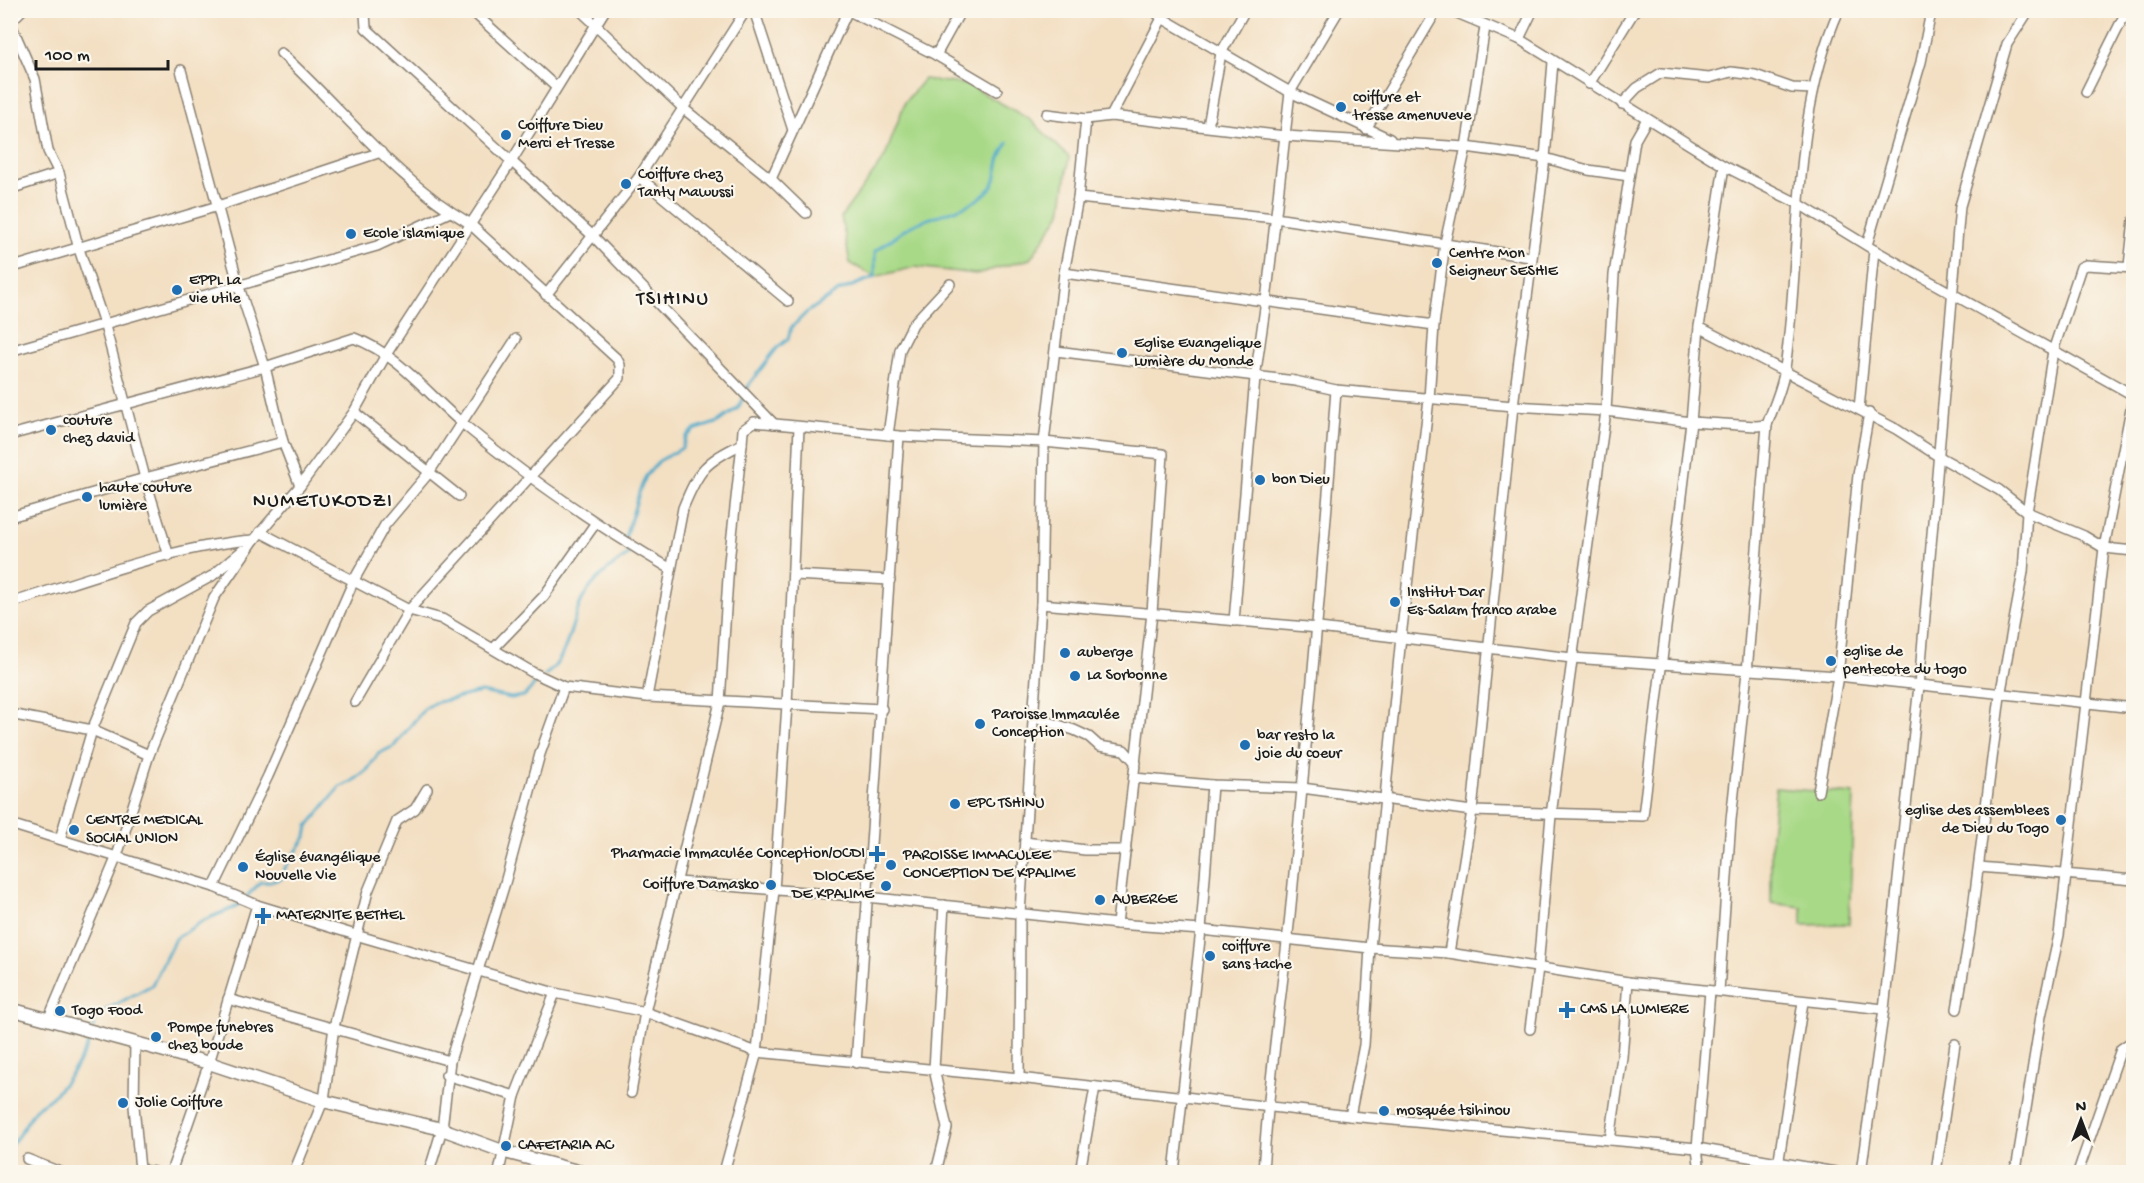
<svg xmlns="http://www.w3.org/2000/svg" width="2144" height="1183" viewBox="0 0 2144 1183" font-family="'Gochi Hand',sans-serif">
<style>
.green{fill:#a8d987;stroke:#627a52;stroke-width:1.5}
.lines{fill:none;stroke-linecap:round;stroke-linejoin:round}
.stream{stroke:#4aa8c8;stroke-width:3}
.minor-casing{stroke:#887e6f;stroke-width:12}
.tertiary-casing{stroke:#887e6f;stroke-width:15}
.minor{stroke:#fff;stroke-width:9}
.tertiary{stroke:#fff;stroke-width:12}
.poi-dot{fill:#1f6fb2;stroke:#fbf7ec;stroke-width:2}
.labels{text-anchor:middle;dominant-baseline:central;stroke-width:4.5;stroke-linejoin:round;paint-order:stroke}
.poi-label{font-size:16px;fill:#1c1c1c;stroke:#fbf7ec;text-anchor:start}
.quarter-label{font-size:20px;letter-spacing:1.5px;fill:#1c1c1c;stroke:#fbf7ec}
</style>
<rect width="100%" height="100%" fill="#fbf7ec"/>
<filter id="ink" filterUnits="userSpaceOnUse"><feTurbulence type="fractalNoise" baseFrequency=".0167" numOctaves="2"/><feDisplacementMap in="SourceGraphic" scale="12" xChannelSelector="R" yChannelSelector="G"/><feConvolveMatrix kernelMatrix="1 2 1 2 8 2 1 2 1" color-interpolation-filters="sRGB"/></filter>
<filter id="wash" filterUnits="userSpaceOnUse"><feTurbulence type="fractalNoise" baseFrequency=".008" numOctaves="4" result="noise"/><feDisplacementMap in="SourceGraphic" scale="24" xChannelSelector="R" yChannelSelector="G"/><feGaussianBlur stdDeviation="1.35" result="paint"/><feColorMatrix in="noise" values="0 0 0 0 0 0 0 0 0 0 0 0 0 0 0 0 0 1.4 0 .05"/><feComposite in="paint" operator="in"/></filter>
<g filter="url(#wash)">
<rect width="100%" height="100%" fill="#f3dfc2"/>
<g class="green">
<polygon points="924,79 969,85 1031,120 1069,157 1061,213 1030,259 976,274 915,267 875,277 850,263 841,217 885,157 905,102"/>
<polygon points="1776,788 1854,794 1849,924 1802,925 1802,907 1771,903 1771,834"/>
</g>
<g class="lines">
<g class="stream">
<path d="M625,538L640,490L646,476L659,461L682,448L686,437L694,430L719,422L738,408L750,383L777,348L788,339L791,328L806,313L839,291L875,277V251C886,244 895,236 906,229C931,213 970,212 990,189C1001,176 993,162 1008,143"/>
<path d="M545,675C568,661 570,623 582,600C593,580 610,567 628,555L627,544"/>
<polyline points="93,1028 94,1020 104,1011 152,985 175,939 204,920 236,907 261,882 270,882 282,878 285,868 306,837 308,826 340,787 353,781 368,769 378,754 394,746 424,709 434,703 481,692 511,698 524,696 540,679"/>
<path d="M10,1146C20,1135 26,1123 34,1111C38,1105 47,1102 52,1097C67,1081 86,1055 91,1034"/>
</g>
</g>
</g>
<g filter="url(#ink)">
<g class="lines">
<defs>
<g id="minor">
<polyline points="367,10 365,13 366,28 594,237 774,424"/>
<polyline points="471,10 556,87"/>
<polyline points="580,10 684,109 771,179 848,10"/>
<polyline points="754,10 793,130"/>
<polyline points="847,10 936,55 997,91"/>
<polyline points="1153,10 1162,18 1290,92 1390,139"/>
<polyline points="1450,10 1519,39 1724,166 1699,327 1896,429 1938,456 1999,490 2027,512 2084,536 2104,548 2134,551"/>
<polyline points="10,22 35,79 48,151 59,173 10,189"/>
<polyline points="10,22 22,10"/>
<polyline points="1519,39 1533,10"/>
<path d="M281,53C343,110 397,181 469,223L617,359L620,365V378L409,610L355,702"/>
<polyline points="936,55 961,10"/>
<polyline points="181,70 239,287 265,367 283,442 300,486"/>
<polyline points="1589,84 1635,10"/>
<polyline points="2086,92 2127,10"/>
<polyline points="1622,104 1637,88 1661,73 1709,78 1731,72 1755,75 1792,88 1813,89"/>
<polyline points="1047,114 1086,119 1111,116 1285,136 1466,147 1545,158 1588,170 1629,176"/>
<polyline points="1111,116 1162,18"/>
<polyline points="1086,119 1078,198 1064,273 1044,442 1041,604 1319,628 1572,658 1838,676 2134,708"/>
<polyline points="1208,126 1221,53 1245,10"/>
<polyline points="1366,129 1437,10"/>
<polyline points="1724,166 1799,204 1874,250 2133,395"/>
<polyline points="59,173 79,249 105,326 145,478 169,556"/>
<polyline points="639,177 788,301"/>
<polyline points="771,179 806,213"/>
<polyline points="1078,198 1275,218 1530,257"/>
<polyline points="1867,245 1921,62 1930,17 1935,10"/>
<polyline points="2129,266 2134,220"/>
<polyline points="10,268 218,206 381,152"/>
<polyline points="1064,273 1434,325"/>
<polyline points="546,295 639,177 746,10"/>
<polyline points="10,351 377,246 450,212"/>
<path d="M1056,351L1295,381L1336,390L1513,406L1606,411L1691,422L1756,426L1767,425C1773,407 1783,387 1785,368C1802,251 1790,120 1839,10"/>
<polyline points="1859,409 1874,250"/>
<polyline points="354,412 459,496"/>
<path d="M10,435L265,367L354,338C401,355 430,398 468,428C532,481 599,527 671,569"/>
<polyline points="888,435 900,350 913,324 950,284"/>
<polyline points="10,517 145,478 283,442"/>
<polyline points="260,532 409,610 442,619 532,672 564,687"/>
<polyline points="794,575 890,580"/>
<path d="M10,603C86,580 176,545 254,540"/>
<polyline points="1234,621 1255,378 1266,301 1290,92 1339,10"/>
<polyline points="494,648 544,596 595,524"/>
<path d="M647,697L683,508C699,469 705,462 742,444L743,430L754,422L899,436L1044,442L1163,454L1152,613L1117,924"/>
<polyline points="10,714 92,730 149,755"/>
<polyline points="1033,717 1074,730 1089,737 1099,746 1124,750 1136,763"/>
<polyline points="1134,778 1212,785 1302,788 1472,811 1643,816 1691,422 1699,327"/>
<polyline points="1818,792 1838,676 1858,475 1869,413"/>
<polyline points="10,824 214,887 257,905 359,936 555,993 645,1012 757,1052 1019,1078 1350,1116 1697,1148 1835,1172"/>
<polyline points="60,839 92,730 136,623 148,611 212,576 243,550"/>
<polyline points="1025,842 1085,850 1126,850"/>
<polyline points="1979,867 2134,880"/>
<polyline points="678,882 867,897 1117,924 1201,930 1370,948 1449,953 1628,982 1884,1009"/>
<polyline points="214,887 268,776 354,580 385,525 428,474 516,339"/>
<polyline points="1449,953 1472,811 1513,406 1545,158 1553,62"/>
<polyline points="1719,991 1731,820 1747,672 1767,425"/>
<polyline points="228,999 450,1061"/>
<polyline points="1957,1009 1970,932 2000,696 2023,572 2027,512 2053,351 2081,267 2086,265 2134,268"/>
<polyline points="48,1020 117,856 149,755 214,598 254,540 300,486 354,412 387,353 511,162 605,10"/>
<polyline points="1530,1029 1538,968 1551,815 1606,411 1614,275 1635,140 1647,119"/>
<polyline points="135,1043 134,1106 140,1170"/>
<polyline points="856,1063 899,436"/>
<polyline points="446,1075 515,1096"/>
<polyline points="1019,1078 1020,913 1041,604"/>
<polyline points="631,1093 645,1012 720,702 729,562 742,444"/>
<polyline points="324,1100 334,1027 368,891 397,821 415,809 427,789"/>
<polyline points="1350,1116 1364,1045 1370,948 1401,637 1429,399 1434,325 1445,243 1466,147 1485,27"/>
<polyline points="1610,1140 1622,1057 1628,982"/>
<polyline points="27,1159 60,1172"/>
<polyline points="131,1172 140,1170 154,1172"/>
<polyline points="171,1172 209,1063 257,905"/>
<polyline points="294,1172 323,1101"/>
<polyline points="429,1172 442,1129 450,1061 505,883 540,754 564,687 647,697 882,709"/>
<polyline points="499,1172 515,1096 555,993"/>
<polyline points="724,1172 757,1052 774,890 787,705 799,427"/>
<polyline points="936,1172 947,1128 934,1069 944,905"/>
<polyline points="1080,1172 1095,1087"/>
<polyline points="1174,1172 1201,930 1212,785"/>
<path d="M1263,1172C1268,1086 1281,1001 1290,915C1307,740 1323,565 1336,390"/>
<polyline points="1700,1172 1697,1148 1710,991"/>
<polyline points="1777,1172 1803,1002"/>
<polyline points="1861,1172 1884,1009 1919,686 1960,206 2007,44 2029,10"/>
<polyline points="1936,1172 1955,1044"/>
<polyline points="2013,1172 2017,1164 2041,1016 2059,935 2104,548 2134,393"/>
<polyline points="2078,1172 2121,1049 2134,1040"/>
</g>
<polyline id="tertiary" points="10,1009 209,1063 323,1101 442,1129 505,1152 581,1172"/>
</defs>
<use href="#minor" class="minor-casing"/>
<use href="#tertiary" class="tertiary-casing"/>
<use href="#minor" class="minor"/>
<use href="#tertiary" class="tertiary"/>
</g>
</g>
<g class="poi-dot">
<circle cx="1341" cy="107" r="6"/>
<circle cx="506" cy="135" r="6"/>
<circle cx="626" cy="184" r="6"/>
<circle cx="351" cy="234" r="6"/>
<circle cx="1437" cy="263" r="6"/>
<circle cx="177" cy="290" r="6"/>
<circle cx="1122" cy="353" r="6"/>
<circle cx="51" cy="430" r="6"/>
<circle cx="1260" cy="480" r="6"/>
<circle cx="87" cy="497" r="6"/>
<circle cx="1395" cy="602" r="6"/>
<circle cx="1065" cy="653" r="6"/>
<circle cx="1831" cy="661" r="6"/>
<circle cx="1075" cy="676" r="6"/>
<circle cx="980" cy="724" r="6"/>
<circle cx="1245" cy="745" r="6"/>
<circle cx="955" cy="804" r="6"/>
<circle cx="2061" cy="820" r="6"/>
<circle cx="74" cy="830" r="6"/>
<path d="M874 845h6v6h6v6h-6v6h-6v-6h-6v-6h6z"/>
<circle cx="891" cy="865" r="6"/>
<circle cx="243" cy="867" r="6"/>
<circle cx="771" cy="885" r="6"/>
<circle cx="886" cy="886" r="6"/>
<circle cx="1100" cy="900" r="6"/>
<path d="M260 907h6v6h6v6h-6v6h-6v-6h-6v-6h6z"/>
<circle cx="1210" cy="956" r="6"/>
<path d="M1564 1001h6v6h6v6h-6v6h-6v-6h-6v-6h6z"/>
<circle cx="60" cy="1011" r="6"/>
<circle cx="156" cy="1037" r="6"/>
<circle cx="123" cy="1103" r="6"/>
<circle cx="1384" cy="1111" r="6"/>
<circle cx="506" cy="1146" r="6"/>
</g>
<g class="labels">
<g class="poi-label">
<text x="1353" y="98">coiffure et<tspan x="1353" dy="18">tresse amenuveve</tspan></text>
<text x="518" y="126">Coiffure Dieu<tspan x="518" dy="18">Merci et Tresse</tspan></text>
<text x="638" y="175">Coiffure chez<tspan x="638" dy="18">Tanty Mawussi</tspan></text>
<text x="363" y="234">Ecole islamique</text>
<text x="1449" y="254">Centre Mon<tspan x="1449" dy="18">Seigneur SESHIE</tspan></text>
<text x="189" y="281">EPPL La<tspan x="189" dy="18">vie utile</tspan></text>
<text x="1134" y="344">Eglise Evangelique<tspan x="1134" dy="18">Lumière du Monde</tspan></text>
<text x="63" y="421">couture<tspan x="63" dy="18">chez david</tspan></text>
<text x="1272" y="480">bon Dieu</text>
<text x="99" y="488">haute couture<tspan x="99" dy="18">lumière</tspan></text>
<text x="1407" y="593">Institut Dar<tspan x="1407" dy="18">Es-Salam franco arabe</tspan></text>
<text x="1843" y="652">eglise de<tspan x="1843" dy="18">pentecote du togo</tspan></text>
<text x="1077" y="653">auberge</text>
<text x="1087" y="676">La Sorbonne</text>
<text x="992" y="715">Paroisse Immaculée<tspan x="992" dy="18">Conception</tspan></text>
<text x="1257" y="736">bar resto la<tspan x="1257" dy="18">joie du coeur</tspan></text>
<text x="967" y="804">EPC TSHINU</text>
<text x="2049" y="811" text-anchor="end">eglise des assemblees<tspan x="2049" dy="18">de Dieu du Togo</tspan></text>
<text x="86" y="821">CENTRE MEDICAL<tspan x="86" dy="18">SOCIAL UNION</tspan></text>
<text x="865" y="854" text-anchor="end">Pharmacie Immaculée Conception/OCDI</text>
<text x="903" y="856">PAROISSE IMMACULEE<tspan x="903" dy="18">CONCEPTION DE KPALIME</tspan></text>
<text x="255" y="858">Église évangélique<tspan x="255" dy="18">Nouvelle Vie</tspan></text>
<text x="874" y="877" text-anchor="end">DIOCESE<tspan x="874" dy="18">DE KPALIME</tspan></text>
<text x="759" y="885" text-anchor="end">Coiffure Damasko</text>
<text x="1112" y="900">AUBERGE</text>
<text x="276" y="916">MATERNITE BETHEL</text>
<text x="1222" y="947">coiffure<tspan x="1222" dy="18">sans tache</tspan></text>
<text x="1580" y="1010">CMS LA LUMIERE</text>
<text x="72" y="1011">Togo Food</text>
<text x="168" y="1028">Pompe funebres<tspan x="168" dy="18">chez boude</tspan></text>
<text x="135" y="1103">Jolie Coiffure</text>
<text x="1396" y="1111">mosquée tsihinou</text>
<text x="518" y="1146">CAFETARIA AC</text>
</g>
<g class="quarter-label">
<text x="673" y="300">TSIHINU</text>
<text x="323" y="502">NUMETUKODZI</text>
</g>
</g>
<rect width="2144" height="1183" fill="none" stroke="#fbf7ec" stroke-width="36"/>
<g transform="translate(2081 1120)" stroke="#fbf7ec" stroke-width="4.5" paint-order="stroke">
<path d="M0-4.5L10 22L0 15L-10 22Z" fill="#1c1c1c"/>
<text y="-9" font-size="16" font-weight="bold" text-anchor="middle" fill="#1c1c1c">N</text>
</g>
<path d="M36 60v9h132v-9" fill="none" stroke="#1c1c1c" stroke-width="3"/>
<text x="45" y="60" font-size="18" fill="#1c1c1c" stroke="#fbf7ec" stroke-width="4.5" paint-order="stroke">100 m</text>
</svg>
